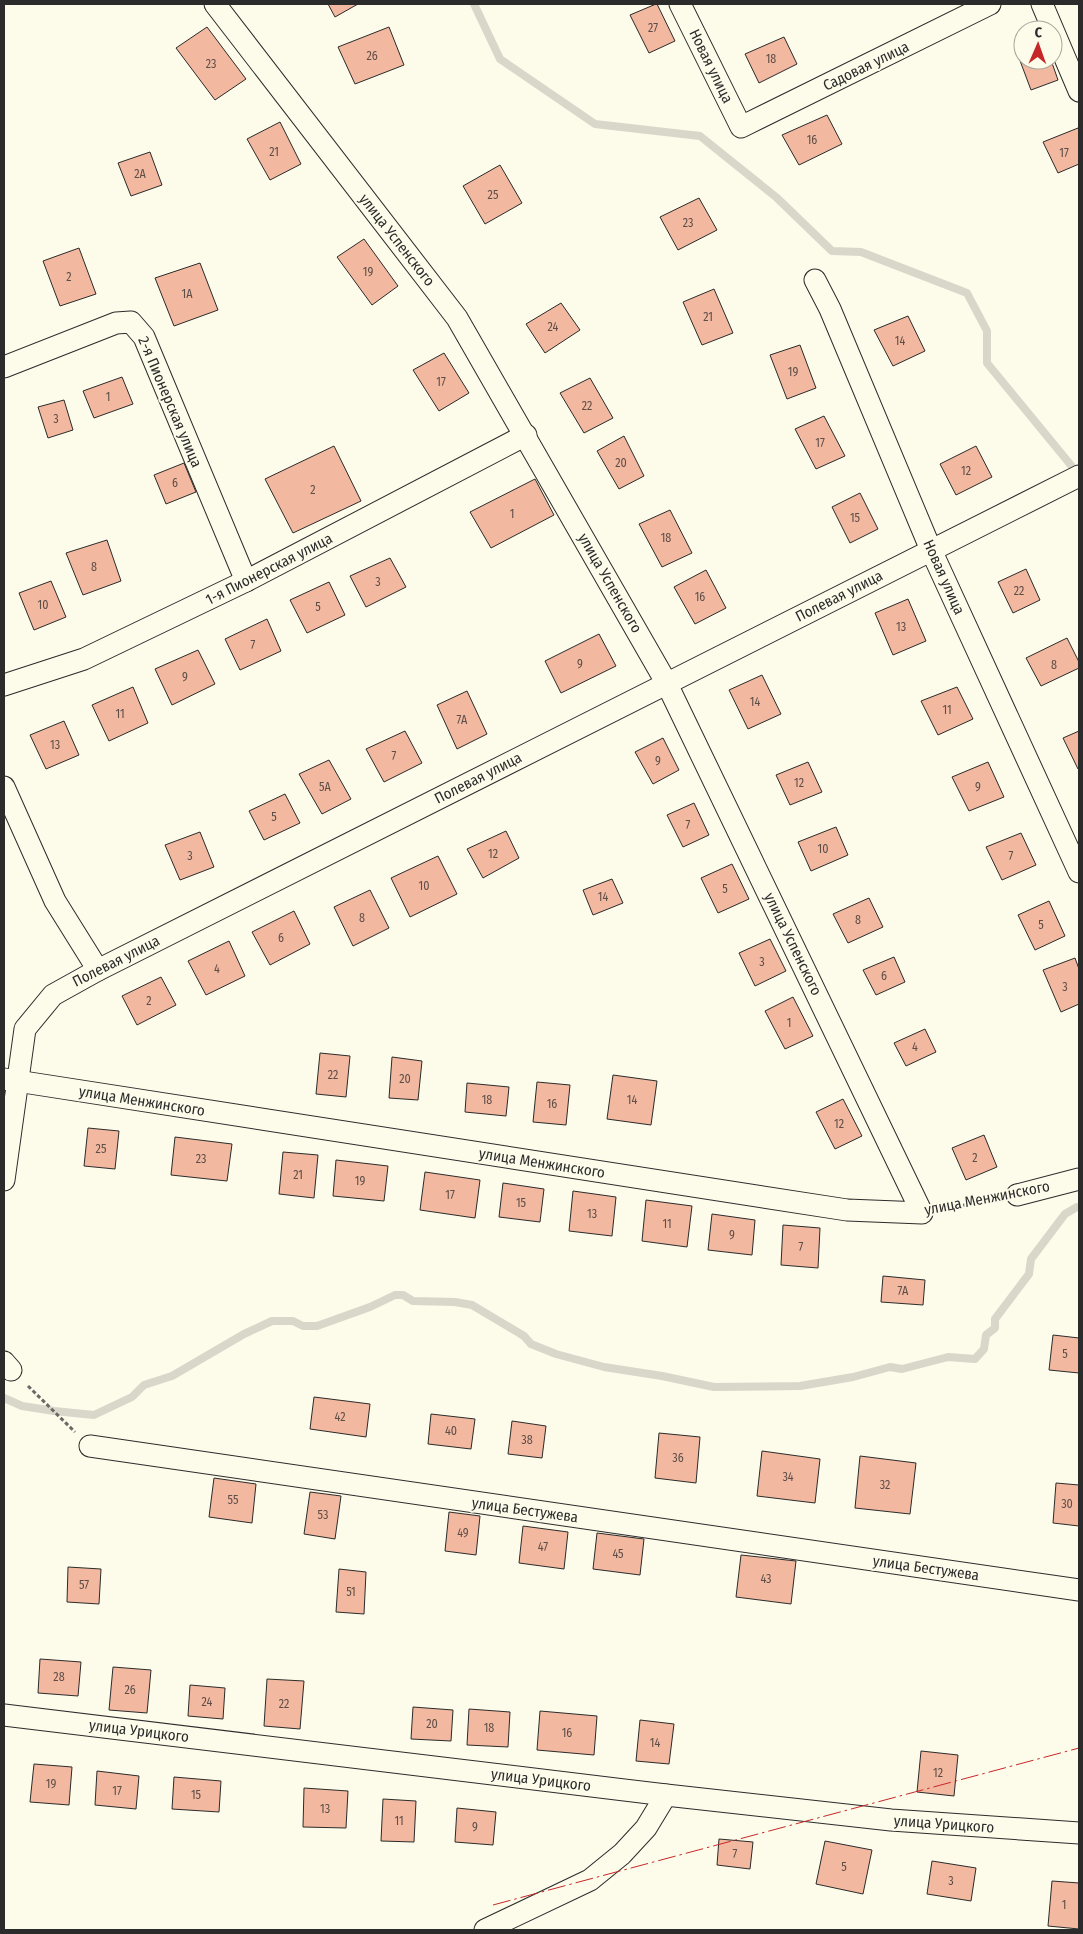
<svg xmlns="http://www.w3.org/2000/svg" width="1083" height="1934" viewBox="0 0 1083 1934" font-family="'Fira Sans Condensed',sans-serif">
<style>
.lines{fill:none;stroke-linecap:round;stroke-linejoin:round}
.stream{stroke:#d8d7c9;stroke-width:8}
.building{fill:#f2b8a0;stroke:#2b2b2b}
.street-casing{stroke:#2b2b2b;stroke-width:23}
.path{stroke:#6a6964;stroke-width:3;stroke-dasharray:4 2.5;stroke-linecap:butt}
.street{stroke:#fdfbea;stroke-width:21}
.power{stroke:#c62828;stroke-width:1;stroke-dasharray:18 4 2.5 4;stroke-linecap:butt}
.labels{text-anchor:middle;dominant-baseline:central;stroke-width:4;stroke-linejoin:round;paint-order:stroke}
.number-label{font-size:12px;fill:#5d4e48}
.street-label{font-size:15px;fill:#2b2b2b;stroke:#fdfbea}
</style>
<rect width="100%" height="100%" fill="#fdfbea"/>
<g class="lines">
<g class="stream">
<polyline points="474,4 500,59 595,124 700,136 776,197 832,251 861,252 967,293 987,331 987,363 1079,475"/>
<polyline points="4,1398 22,1406 54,1411 94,1415 132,1397 144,1385 172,1376 244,1334 272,1321 293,1321 303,1326 317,1326 370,1307 395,1295 403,1295 413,1301 455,1302 472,1305 524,1336 531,1344 556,1354 604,1367 662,1376 714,1387 800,1386 853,1377 890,1367 902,1369 948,1357 975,1359 984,1349 986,1335 995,1328 995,1319 1029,1274 1031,1259 1065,1214 1077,1207 1079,1207"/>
</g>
</g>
<g class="building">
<polygon points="328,4 358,4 335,17"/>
<polygon points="656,4 657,4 675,41 649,53 630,15"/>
<polygon points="207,27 246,79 215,100 176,48"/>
<polygon points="389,27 404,65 355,84 338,47"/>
<polygon points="784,37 797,64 759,83 745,54"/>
<polygon points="1023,47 1023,60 1051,60 1058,80 1031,90 1016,50"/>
<polygon points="827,115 842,144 799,165 782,135"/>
<polygon points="280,122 301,164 270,180 247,139"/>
<polygon points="1078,128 1079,131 1079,164 1058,173 1043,142"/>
<polygon points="150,152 162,185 131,196 118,163"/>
<polygon points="500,165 522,203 485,224 463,186"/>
<polygon points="699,198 717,230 678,250 660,217"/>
<polygon points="364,239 398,286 372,305 337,257"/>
<polygon points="79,248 96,294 60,306 43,261"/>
<polygon points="200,263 218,310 174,326 155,278"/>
<polygon points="714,289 733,333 702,345 683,302"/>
<polygon points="561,303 580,330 545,353 526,324"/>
<polygon points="908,316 925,351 893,366 874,330"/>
<polygon points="800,345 816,388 787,399 770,355"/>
<polygon points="444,353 469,393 439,411 413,370"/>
<polygon points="122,377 133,404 94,418 83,391"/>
<polygon points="590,378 613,418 584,433 560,393"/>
<polygon points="64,400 73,430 48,438 38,407"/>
<polygon points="824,416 845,456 816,469 795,429"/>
<polygon points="624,436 644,476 619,489 597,451"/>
<polygon points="334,446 361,501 293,533 265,479"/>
<polygon points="976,446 992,477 956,495 940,464"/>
<polygon points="184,463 196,492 166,504 154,475"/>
<polygon points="535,479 554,515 491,548 470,512"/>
<polygon points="860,493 878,529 850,543 832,507"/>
<polygon points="670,510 692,553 662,567 639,524"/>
<polygon points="107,540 121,581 83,595 66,553"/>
<polygon points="390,558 406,587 366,607 350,576"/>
<polygon points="1026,569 1040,600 1013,613 998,582"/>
<polygon points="706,570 726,608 695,624 674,587"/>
<polygon points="51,581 66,617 34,630 19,593"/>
<polygon points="329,582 345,615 307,633 290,600"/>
<polygon points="908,599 926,641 893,655 875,613"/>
<polygon points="267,619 281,651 240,670 225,639"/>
<polygon points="599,634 616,666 561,693 545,661"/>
<polygon points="1067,638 1079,662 1079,668 1041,686 1026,658"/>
<polygon points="198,650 215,684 172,705 155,669"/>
<polygon points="762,675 781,714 748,729 729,690"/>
<polygon points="133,687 148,723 109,741 92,705"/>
<polygon points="957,687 973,719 938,735 921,701"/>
<polygon points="467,691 487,734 457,749 437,705"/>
<polygon points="64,721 79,755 46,769 30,735"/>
<polygon points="405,731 422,763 384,782 366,749"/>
<polygon points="1079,731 1079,768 1078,769 1063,738"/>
<polygon points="663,738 679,770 653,784 635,752"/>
<polygon points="329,760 351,799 322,814 299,774"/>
<polygon points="808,762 822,792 790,805 776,775"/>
<polygon points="988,762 1004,797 969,811 952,777"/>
<polygon points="285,794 300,823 264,840 249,811"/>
<polygon points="694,803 709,835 683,847 667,815"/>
<polygon points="836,827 848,855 811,871 798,842"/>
<polygon points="506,831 519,858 483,878 467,849"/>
<polygon points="200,832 214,867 180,880 165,845"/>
<polygon points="1021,833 1036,865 1002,880 986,847"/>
<polygon points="438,856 457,894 410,917 391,878"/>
<polygon points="732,864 749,899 718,913 701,878"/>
<polygon points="612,879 623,903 593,915 583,890"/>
<polygon points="370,890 389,928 353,946 334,907"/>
<polygon points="869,898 883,927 848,943 833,914"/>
<polygon points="1049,901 1065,936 1035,950 1018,915"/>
<polygon points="294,911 310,944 270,965 252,932"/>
<polygon points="770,939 786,971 755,986 739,953"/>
<polygon points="229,941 245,976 206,995 188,961"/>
<polygon points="894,957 905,982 876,995 863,970"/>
<polygon points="1075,958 1079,969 1079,1004 1061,1012 1043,970"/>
<polygon points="161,977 176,1005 137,1025 122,996"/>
<polygon points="793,997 813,1036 785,1049 765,1011"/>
<polygon points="925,1029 936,1052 906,1066 894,1043"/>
<polygon points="320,1053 350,1056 346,1097 316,1094"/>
<polygon points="392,1057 422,1061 418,1100 389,1098"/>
<polygon points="613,1075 657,1081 651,1125 607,1119"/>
<polygon points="537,1082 570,1085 566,1125 533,1122"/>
<polygon points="467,1083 509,1087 506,1116 465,1112"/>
<polygon points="843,1099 862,1136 835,1149 816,1112"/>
<polygon points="88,1128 119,1131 115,1169 84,1166"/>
<polygon points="984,1135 997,1167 966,1180 952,1148"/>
<polygon points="175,1137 232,1144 227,1181 171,1175"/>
<polygon points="283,1152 318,1155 314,1198 279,1194"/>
<polygon points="336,1160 388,1166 384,1201 333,1196"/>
<polygon points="425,1172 480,1180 475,1218 420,1210"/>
<polygon points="503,1183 544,1189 540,1222 499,1217"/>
<polygon points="573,1191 616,1197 612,1236 569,1231"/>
<polygon points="646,1200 692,1206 687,1247 642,1241"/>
<polygon points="712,1214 755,1220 752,1255 708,1250"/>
<polygon points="783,1225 820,1228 818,1268 781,1265"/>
<polygon points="883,1276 925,1280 923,1305 881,1302"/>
<polygon points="1053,1335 1079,1338 1079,1373 1049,1370"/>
<polygon points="314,1397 370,1404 366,1437 310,1429"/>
<polygon points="431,1414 475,1419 471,1449 428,1444"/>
<polygon points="512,1421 546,1426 542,1458 508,1454"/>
<polygon points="659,1433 700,1437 696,1483 655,1478"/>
<polygon points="762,1451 820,1459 815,1503 757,1496"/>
<polygon points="860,1456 916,1463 910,1514 855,1508"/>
<polygon points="214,1478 256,1484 252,1523 209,1517"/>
<polygon points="1056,1483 1079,1485 1079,1526 1053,1523"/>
<polygon points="310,1492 341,1496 335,1539 304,1534"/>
<polygon points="449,1512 480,1516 476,1555 445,1551"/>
<polygon points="523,1526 568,1532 564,1569 519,1563"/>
<polygon points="597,1533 644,1539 640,1575 593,1569"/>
<polygon points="741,1555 796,1561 791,1604 736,1597"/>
<polygon points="68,1567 101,1569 99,1604 67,1602"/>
<polygon points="339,1569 366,1572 364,1614 336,1612"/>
<polygon points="40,1659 81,1662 78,1696 38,1693"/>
<polygon points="113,1667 151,1670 147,1713 109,1710"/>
<polygon points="267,1679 304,1681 300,1729 264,1726"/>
<polygon points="190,1685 225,1688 223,1719 188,1716"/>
<polygon points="413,1707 453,1710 451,1741 411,1739"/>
<polygon points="469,1709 510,1712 508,1747 467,1745"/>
<polygon points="540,1711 597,1716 594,1755 537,1750"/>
<polygon points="640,1720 674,1724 669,1764 636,1761"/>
<polygon points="921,1751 958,1755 954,1796 917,1792"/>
<polygon points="34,1764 72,1767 69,1805 30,1802"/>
<polygon points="97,1771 139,1776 136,1809 95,1805"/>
<polygon points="174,1777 221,1781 219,1812 172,1809"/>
<polygon points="304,1788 348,1791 346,1828 303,1827"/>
<polygon points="383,1799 416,1801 414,1842 381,1841"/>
<polygon points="457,1808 496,1812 493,1845 455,1842"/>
<polygon points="719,1839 753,1842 750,1869 717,1865"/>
<polygon points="825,1841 872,1850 863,1894 816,1884"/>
<polygon points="932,1861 976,1868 971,1901 927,1894"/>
<polygon points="1052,1881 1079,1883 1079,1929 1048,1926"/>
</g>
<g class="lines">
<defs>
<g id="street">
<polyline points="680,4 741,127 990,4"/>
<polyline points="1042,4 1079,91"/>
<polyline points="815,280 830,309 931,550 1079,872"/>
<polyline points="4,367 116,323 131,322 144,337 246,581"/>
<polyline points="4,685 84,659 246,581 526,435"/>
<polyline points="4,787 55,901 98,970"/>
<polyline points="4,1079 847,1210 922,1213 666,682 457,318 215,4"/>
<polyline points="4,1180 25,1029 53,995 98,970 1079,476"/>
<polyline points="1017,1195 1079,1179"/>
<polyline points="4,1362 11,1370"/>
<polyline points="90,1446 1079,1590"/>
<polyline points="4,1715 666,1795 891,1820 1079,1833"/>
<polyline points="485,1930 590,1880 622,1854 646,1828 666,1795"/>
</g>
</defs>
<use href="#street" class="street-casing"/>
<g class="path">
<polyline points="944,1209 996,1199"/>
<polyline points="28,1386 75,1432"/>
</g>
<use href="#street" class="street"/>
<polyline class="power" points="493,1905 1079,1748"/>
</g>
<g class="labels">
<g class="number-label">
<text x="653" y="28">27</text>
<text x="372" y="56">26</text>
<text x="771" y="59">18</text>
<text x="211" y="64">23</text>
<text x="812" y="140">16</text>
<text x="274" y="152">21</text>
<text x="1064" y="153">17</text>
<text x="140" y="174">2А</text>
<text x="493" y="195">25</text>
<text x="688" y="223">23</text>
<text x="368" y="272">19</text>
<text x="69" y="277">2</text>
<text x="187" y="294">1А</text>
<text x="708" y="317">21</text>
<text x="553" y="327">24</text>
<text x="900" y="341">14</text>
<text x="793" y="372">19</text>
<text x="441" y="382">17</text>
<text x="108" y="397">1</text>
<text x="587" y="406">22</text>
<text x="56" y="419">3</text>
<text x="820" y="443">17</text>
<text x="621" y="463">20</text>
<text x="966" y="471">12</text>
<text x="175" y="483">6</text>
<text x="313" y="490">2</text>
<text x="512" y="514">1</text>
<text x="855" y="518">15</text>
<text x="666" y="538">18</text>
<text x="94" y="567">8</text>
<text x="378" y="582">3</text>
<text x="1019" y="591">22</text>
<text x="700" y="597">16</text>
<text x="43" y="605">10</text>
<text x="318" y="607">5</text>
<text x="901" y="627">13</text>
<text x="253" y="645">7</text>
<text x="580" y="664">9</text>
<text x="1054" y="665">8</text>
<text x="185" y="677">9</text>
<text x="755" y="702">14</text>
<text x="947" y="710">11</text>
<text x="120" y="714">11</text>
<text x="462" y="720">7А</text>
<text x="55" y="745">13</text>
<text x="394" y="756">7</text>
<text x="658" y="761">9</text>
<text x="799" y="783">12</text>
<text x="325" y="787">5А</text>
<text x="978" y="787">9</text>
<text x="274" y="817">5</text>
<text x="688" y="825">7</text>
<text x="823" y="849">10</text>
<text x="493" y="854">12</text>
<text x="190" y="856">3</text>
<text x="1011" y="856">7</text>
<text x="424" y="886">10</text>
<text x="725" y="889">5</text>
<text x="603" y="897">14</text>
<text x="362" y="918">8</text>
<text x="858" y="920">8</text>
<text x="1041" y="925">5</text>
<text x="281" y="938">6</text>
<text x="762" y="962">3</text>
<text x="217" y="969">4</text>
<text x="884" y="976">6</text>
<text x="1065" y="987">3</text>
<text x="149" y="1001">2</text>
<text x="789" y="1023">1</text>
<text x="915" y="1047">4</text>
<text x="333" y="1075">22</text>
<text x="405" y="1079">20</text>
<text x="487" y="1100">18</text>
<text x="632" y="1100">14</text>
<text x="552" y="1104">16</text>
<text x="839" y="1124">12</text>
<text x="101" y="1149">25</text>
<text x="975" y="1158">2</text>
<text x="201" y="1159">23</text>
<text x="298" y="1175">21</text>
<text x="360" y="1181">19</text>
<text x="450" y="1195">17</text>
<text x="521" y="1203">15</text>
<text x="592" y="1214">13</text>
<text x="667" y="1224">11</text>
<text x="732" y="1235">9</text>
<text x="801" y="1247">7</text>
<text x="903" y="1291">7А</text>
<text x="1065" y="1354">5</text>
<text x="340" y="1417">42</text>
<text x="451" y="1431">40</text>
<text x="527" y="1440">38</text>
<text x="678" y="1458">36</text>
<text x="788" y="1477">34</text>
<text x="885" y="1485">32</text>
<text x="233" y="1500">55</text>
<text x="1067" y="1504">30</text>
<text x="323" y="1515">53</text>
<text x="463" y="1533">49</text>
<text x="543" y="1547">47</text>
<text x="618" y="1554">45</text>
<text x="766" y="1579">43</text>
<text x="84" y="1585">57</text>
<text x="351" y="1592">51</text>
<text x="59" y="1677">28</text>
<text x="130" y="1690">26</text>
<text x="207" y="1702">24</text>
<text x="284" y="1704">22</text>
<text x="432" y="1724">20</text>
<text x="489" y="1728">18</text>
<text x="567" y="1733">16</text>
<text x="655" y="1743">14</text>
<text x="938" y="1773">12</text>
<text x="51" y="1784">19</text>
<text x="117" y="1791">17</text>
<text x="196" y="1795">15</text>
<text x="325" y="1809">13</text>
<text x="399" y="1821">11</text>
<text x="475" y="1827">9</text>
<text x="735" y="1854">7</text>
<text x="844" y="1867">5</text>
<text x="951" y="1881">3</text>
<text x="1064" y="1905">1</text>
</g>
<g class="street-label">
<text transform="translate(711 66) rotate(64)">Новая улица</text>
<text transform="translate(866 66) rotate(-26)">Садовая улица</text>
<text transform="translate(397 240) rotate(52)">улица Успенского</text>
<text transform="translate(170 402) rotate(67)">2-я Пионерская улица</text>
<text transform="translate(269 569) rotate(-27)">1-я Пионерская улица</text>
<text transform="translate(944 577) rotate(66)">Новая улица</text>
<text transform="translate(610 583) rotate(60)">улица Успенского</text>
<text transform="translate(839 596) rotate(-27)">Полевая улица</text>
<text transform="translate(478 778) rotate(-27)">Полевая улица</text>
<text transform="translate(793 944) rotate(64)">улица Успенского</text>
<text transform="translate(116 961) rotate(-27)">Полевая улица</text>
<text transform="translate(142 1101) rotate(9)">улица Менжинского</text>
<text transform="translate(542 1163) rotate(9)">улица Менжинского</text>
<text transform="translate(987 1198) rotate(-11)">улица Менжинского</text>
<text transform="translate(525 1510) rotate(8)">улица Бестужева</text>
<text transform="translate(926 1568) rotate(8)">улица Бестужева</text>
<text transform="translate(139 1731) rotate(7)">улица Урицкого</text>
<text transform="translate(541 1780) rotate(7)">улица Урицкого</text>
<text transform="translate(944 1824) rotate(4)">улица Урицкого</text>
</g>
</g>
<rect width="1083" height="1934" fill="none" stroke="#2b2b2b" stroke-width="10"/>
<g transform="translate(1038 45) rotate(2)"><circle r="24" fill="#fdfbea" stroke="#a9a89e"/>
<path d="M0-4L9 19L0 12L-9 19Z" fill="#c62828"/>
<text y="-8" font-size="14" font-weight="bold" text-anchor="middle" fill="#2b2b2b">С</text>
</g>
</svg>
